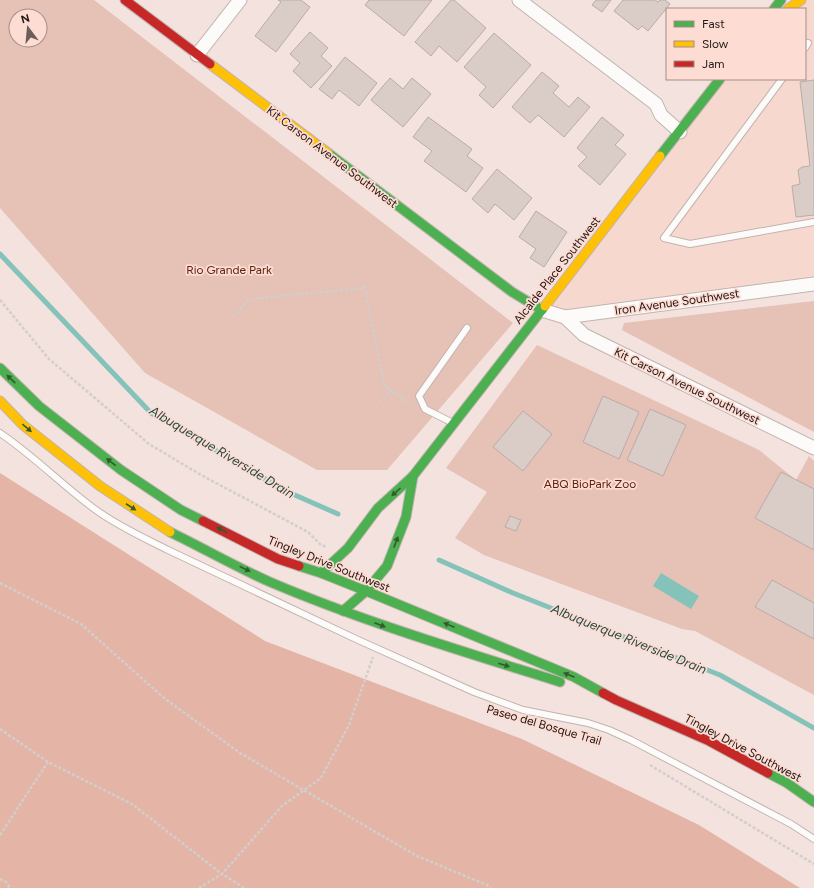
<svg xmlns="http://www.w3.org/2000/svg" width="814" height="888" viewBox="0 0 814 888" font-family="Figtree,sans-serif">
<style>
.built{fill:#f6d8cf}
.green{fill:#e5c1b6;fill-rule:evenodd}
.forest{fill:#e4b4a7}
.water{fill:#85c3ba}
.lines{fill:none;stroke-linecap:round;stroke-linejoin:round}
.stream{stroke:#85c3ba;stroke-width:5}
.building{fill:#daccc7;stroke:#b9aca8}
.lane-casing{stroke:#c1b4af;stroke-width:8}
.street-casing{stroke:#c1b4af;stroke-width:15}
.fast-casing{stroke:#c1b4af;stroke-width:11}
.slow-casing{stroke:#c1b4af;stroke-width:11}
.jam-casing{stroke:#c1b4af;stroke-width:11}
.path{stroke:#d2cecc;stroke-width:2.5;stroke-dasharray:3 2;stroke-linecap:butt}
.lane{stroke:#fdfbfa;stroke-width:6}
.street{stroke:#fdfbfa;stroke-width:13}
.fast{stroke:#4caf50;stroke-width:9}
.slow{stroke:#ffc107;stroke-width:9}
.jam{stroke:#c62828;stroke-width:9}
.oneway{fill:#345b2e}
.labels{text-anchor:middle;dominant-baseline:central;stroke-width:3.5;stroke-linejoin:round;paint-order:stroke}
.street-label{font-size:12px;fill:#211613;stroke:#fddcd3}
.park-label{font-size:12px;fill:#60200c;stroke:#fddcd3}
.water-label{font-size:13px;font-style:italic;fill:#204c47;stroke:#fddcd3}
</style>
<rect width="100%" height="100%" fill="#f3e2dd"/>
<polygon class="built" points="801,0 814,0 814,284 565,317 542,310 720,79 805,79 805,9 788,9"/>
<g class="green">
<path d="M0,0H94L513,323L387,470H317L145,373L0,208ZM16,16H40V40H16Z"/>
<polygon points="814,301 814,432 622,330 624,323"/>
<polygon points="537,345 759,450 796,480 809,456 814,461 814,695 695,631 682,629 484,555 455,538 487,492 446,468"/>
</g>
<polygon class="forest" points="0,473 265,641 522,739 699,825 800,888 0,888"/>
<polygon class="water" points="661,573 699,596 691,609 653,586"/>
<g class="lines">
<g class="stream">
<polyline points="0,254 151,413 288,492 338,514"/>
<polyline points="439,560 513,593 720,675 814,728"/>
</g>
</g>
<g class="building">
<polygon points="278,0 301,0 310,7 276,52 255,36 281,2"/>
<polygon points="369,0 432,0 404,36 365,5"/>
<polygon points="451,0 454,0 486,28 457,62 439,46 431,56 415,42"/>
<polygon points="596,0 611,0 602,12 592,5"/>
<polygon points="623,0 655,0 658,2 660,0 665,0 670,4 648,31 642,26 638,30 614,11"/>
<polygon points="310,32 328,48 321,56 332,66 311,88 293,71 300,63 290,54"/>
<polygon points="494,33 531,65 493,108 479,95 486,87 464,67"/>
<polygon points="345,57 377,83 359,106 339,90 332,99 319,89"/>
<polygon points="542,72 559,86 553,93 569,107 578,97 590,107 564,137 538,115 530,123 512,107"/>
<polygon points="390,78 403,89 412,78 431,94 403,127 371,100"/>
<polygon points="814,80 814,215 796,217 792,186 800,184 798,170 802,167 810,166 800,82"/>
<polygon points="428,117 472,149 467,156 483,168 466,192 424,161 432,151 413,137"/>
<polygon points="602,117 624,135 615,145 626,154 600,185 578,166 587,157 577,148"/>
<polygon points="497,169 532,198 514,220 495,204 488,213 472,199"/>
<polygon points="536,211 567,232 544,267 530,258 536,249 519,237"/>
<polygon points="603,396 639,412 619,459 583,442"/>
<polygon points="650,409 686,425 663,476 627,460"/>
<polygon points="523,411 552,434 523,471 493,447"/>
<polygon points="781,472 814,489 814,550 755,518"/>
<polygon points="510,516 521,520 516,531 505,527"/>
<polygon points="772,580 814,603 814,639 755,607"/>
</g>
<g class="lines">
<defs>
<g id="lane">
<polyline points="805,48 808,43"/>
<polyline points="782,79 664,238 690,244 814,222"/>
<polyline points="453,423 425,409 419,396 467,328"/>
<path d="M0,433C34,456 63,486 96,510C118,526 144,538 168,550L356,639L474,692L523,710L588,723L609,730L631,740L791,824L814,839"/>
</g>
<g id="street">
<polyline points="519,0 656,104 661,115 680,132"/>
<polyline points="197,55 240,0"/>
<polyline points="542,310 565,317 814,284"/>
<polyline points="565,317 584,335 814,448"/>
</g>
<g id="fast">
<polyline points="774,9 781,0"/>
<polyline points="328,153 512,292 542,310"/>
<polyline points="660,156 720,79"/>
<polyline points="0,368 39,406 121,470 181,510 203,521"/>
<path d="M170,532C203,548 236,567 270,582C364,622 462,651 560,682"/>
<polyline points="299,566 321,573 366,591 574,677 603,693"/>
<polyline points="321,573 348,548 378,508 413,476 545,306"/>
<polyline points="343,611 366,591 387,566 406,517 413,476"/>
<polyline points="768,773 787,783 814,802"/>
</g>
<g id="slow">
<polyline points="788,9 801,0"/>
<polyline points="210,64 328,153"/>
<polyline points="545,306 660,156"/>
<polyline points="0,401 23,425 100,486 170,532"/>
</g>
<g id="jam">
<polyline points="125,0 210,64"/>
<polyline points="203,521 278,559 299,566"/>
<polyline points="603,693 616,700 709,741 768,773"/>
</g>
</defs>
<use href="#lane" class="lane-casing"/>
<use href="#street" class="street-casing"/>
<use href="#fast" class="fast-casing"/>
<use href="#slow" class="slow-casing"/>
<use href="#jam" class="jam-casing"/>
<g class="path">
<polyline points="364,285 384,384 392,391 378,402"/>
<polyline points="0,300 49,359 149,444 201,475 308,532 322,546 326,546"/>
<polyline points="234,317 249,299 364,288"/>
<polyline points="392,391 409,403"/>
<polyline points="0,583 81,624 164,698 240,753 417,856 487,885 491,888"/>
<polyline points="0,729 48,762 132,804 222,874 282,806 321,778 349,725 373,657"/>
<polyline points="650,765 814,864"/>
<polyline points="0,835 48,762"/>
<polyline points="0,879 6,882 10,888"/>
<polyline points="199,888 222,874 244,888"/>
</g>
<use href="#lane" class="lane"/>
<use href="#street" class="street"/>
<use href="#fast" class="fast"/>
<use href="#slow" class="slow"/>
<use href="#jam" class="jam"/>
</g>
<defs><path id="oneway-solid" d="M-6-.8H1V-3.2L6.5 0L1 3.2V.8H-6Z"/></defs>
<g class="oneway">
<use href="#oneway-solid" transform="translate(11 379) rotate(-136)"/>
<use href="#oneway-solid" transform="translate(27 428) rotate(40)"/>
<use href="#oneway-solid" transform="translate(111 462) rotate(-142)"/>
<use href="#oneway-solid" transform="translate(396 492) rotate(138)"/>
<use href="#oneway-solid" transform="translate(131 507) rotate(33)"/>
<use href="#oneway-solid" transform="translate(222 530) rotate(-153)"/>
<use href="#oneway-solid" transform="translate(396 542) rotate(-69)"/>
<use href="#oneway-solid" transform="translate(245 569) rotate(26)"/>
<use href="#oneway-solid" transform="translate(380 625) rotate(21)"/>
<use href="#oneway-solid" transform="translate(449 625) rotate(-158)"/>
<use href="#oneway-solid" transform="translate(504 665) rotate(17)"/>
<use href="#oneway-solid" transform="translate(569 675) rotate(-157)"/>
</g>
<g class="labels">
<g class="street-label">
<text transform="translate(332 157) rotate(37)">Kit Carson Avenue Southwest</text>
<text transform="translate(557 270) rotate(-52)">Alcalde Place Southwest</text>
<text transform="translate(677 302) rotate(-8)">Iron Avenue Southwest</text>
<text transform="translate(687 386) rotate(26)">Kit Carson Avenue Southwest</text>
<text transform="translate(329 564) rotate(22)">Tingley Drive Southwest</text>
<text transform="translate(544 725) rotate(16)">Paseo del Bosque Trail</text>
<text transform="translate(743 748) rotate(28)">Tingley Drive Southwest</text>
</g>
<g class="park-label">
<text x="229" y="270">Rio Grande Park</text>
<text x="590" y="484">ABQ BioPark Zoo</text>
</g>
<g class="water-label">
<text transform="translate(222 452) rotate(31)">Albuquerque Riverside Drain</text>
<text transform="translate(629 639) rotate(22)">Albuquerque Riverside Drain</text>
</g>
</g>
<rect x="666" y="8" width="140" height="72" fill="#fddcd3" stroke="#a58d86"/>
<rect x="674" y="21" width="20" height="6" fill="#4caf50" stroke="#a58d86"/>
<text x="702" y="28" font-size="12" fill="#211613">Fast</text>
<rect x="674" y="41" width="20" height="6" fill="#ffc107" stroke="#a58d86"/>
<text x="702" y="48" font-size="12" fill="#211613">Slow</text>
<rect x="674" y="61" width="20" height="6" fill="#c62828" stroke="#a58d86"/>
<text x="702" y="68" font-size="12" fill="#211613">Jam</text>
<g transform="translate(28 28) rotate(344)"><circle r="19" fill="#fddcd3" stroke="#a58d86"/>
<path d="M0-3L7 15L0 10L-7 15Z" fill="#6a5d5a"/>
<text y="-6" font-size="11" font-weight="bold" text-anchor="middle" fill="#211613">N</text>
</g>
</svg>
